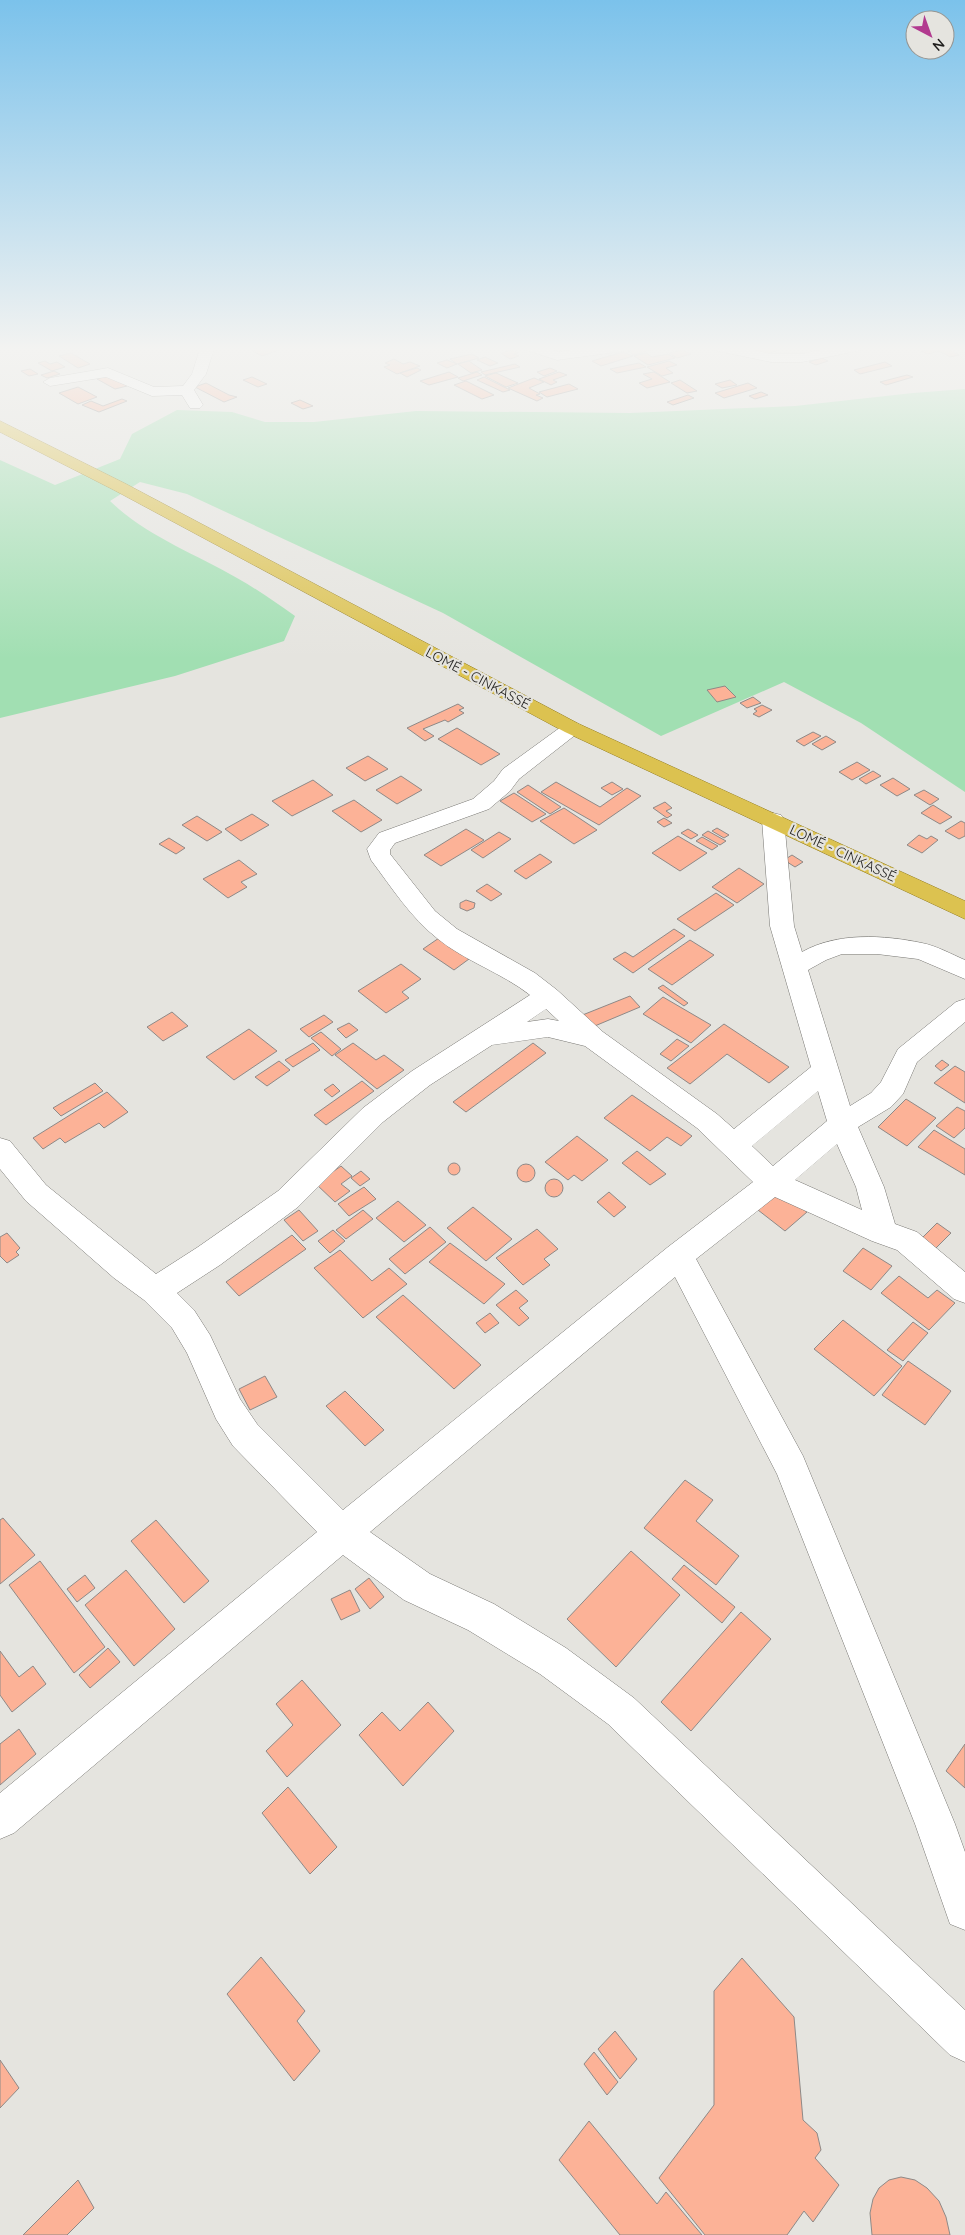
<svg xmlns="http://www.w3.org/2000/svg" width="965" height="2235" viewBox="0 0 965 2235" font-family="Quicksand,sans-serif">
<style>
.green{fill:#a1dfb2}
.building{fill:#fcb297;stroke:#8e8987}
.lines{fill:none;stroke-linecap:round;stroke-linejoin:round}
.minor-casing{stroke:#787773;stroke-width:1}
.trunk-casing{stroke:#947e22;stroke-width:1}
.minor{fill:#fff;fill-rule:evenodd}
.trunk{fill:#dcc250;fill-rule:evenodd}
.labels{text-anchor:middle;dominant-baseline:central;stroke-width:4.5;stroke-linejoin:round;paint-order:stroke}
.far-street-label{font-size:14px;fill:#1e1d1c;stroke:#e5e4df}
</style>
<rect width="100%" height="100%" fill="#e5e4df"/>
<path class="green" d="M965,389V792L861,723L784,682L661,736L443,613L187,494L140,482L110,501C146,536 194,553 237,578C257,589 276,603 295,616L284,641L175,676L0,718V460L55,485L120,459L132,434L177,410L232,412L265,422H314L416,411L630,413L795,406L913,393Z"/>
<g class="building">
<polygon points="268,346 290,346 262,356 253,351"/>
<polygon points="644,346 664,346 634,355 628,351"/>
<polygon points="762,346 780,346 784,348 764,355 754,350"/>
<polygon points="943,346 959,355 950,357 939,351 928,354 921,351"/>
<polygon points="512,350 518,353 514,354 519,356 510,359 501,353"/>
<polygon points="683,350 691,354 677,358 669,353"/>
<polygon points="623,352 633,356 601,366 592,361"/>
<polygon points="71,353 90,364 78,368 59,356"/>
<polygon points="646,353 652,357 668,354 675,358 648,365 634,356"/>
<polygon points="472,354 479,358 457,364 450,359"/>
<polygon points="485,357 498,363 490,366 477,360"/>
<polygon points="822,358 828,361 816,365 809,362"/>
<polygon points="394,359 403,364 410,362 420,366 397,374 384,367 390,365 385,363"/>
<polygon points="447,360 457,364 447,368 437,363"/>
<polygon points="45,361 50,364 57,362 65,367 52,371 38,363"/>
<polygon points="469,361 482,370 471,373 458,364"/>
<polygon points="669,361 677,365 666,368 673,373 662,376 647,367"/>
<polygon points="885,362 892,366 860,374 854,370"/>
<polygon points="639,363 646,367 617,373 610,369"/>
<polygon points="515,364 520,367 485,375 481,372"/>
<polygon points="417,368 421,370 407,377 400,373"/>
<polygon points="550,368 557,371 544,376 537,372"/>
<polygon points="30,369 38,374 29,376 21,371"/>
<polygon points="54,371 60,374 47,378 41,375"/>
<polygon points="449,372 458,377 429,385 420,381"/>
<polygon points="477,372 482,375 463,381 458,378"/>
<polygon points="559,372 567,375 553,380 557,382 551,385 539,379"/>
<polygon points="654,372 670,382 647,388 639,383 652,379 643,374"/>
<polygon points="496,373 518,383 506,387 485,376"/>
<polygon points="108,375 127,386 115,389 97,379"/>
<polygon points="907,375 913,377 886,385 880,382"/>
<polygon points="252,377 267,384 258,387 243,380"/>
<polygon points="484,377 510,390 503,392 477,380"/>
<polygon points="534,378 544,382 529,388 540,394 536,395 543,398 537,401 508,388"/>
<polygon points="680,380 697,391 687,393 671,383"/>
<polygon points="730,380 737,385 722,388 715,384"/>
<polygon points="466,381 494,395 482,399 454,385"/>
<polygon points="206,383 229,395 237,397 224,402 195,387"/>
<polygon points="748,383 757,388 724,398 715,393"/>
<polygon points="569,384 578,389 547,397 539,392"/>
<polygon points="78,387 97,397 78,404 59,393"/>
<polygon points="761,392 768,395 755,399 749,396"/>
<polygon points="688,395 694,398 673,405 667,402"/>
<polygon points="122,399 127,401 99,412 82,405 91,401 103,406"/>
<polygon points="300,400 313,406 303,409 291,403"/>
<polygon points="725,686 736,697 717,702 707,690"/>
<polygon points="753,697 761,703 747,708 740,703"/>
<polygon points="458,704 464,708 459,710 464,713 448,722 445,720 423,729 434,736 425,741 407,728"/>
<polygon points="762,705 772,710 759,717 753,714 757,711 754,709"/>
<polygon points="457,728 500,754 481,765 438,739"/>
<polygon points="813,732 821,736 804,746 796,741"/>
<polygon points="826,736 836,742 822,750 812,744"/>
<polygon points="368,756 388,769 365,781 346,768"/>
<polygon points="857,762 870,770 852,780 839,772"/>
<polygon points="873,771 881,776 866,784 859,779"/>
<polygon points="401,776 422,790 397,804 376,790"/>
<polygon points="893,778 910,789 897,796 880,785"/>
<polygon points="313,780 333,795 292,816 272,801"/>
<polygon points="556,782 600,807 627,788 641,796 599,825 541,792"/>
<polygon points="612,782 623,789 612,795 601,788"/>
<polygon points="528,785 561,807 550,814 517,792"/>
<polygon points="924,790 939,799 930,805 914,795"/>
<polygon points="514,793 546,814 532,822 500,801"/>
<polygon points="354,800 382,820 361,832 332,811"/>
<polygon points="665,802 672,808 666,811 672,815 667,818 653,808"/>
<polygon points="933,805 952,817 940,824 921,813"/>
<polygon points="564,808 597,830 574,844 540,821"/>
<polygon points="252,814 269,825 241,841 225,829"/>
<polygon points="197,816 222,832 207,841 182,825"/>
<polygon points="664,818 672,823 664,827 657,822"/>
<polygon points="961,821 965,823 965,836 959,839 945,831"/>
<polygon points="717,828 729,835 724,838 712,831"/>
<polygon points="466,829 484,840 441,866 424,855"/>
<polygon points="688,829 698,835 691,839 681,833"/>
<polygon points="708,831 726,841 720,845 702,835"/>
<polygon points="499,832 511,839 483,858 471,850"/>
<polygon points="919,835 927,839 931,836 938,840 922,853 907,845"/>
<polygon points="678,836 707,853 680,871 652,853"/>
<polygon points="702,837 718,846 712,850 696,841"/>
<polygon points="169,838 185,848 176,854 159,844"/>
<polygon points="540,854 552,862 526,879 514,871"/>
<polygon points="792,855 803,862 795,867 784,860"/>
<polygon points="239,860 257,874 241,882 247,887 228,898 203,879"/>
<polygon points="739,868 764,884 737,903 712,887"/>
<polygon points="487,884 502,894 491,901 476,891"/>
<polygon points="716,893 734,905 695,931 677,919"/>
<polygon points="466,900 475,903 474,908 467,911 460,908 460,903"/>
<polygon points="674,929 685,936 633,973 613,959 625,952 633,957"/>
<polygon points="439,938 469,959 454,970 423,949"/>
<polygon points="690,940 714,955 672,985 648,969"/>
<polygon points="401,964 421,979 402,992 409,998 386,1013 358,991"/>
<polygon points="663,985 688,1003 684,1006 658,988"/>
<polygon points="630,996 640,1007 590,1028 580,1016"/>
<polygon points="663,997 711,1025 691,1043 643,1014"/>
<polygon points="172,1012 188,1026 163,1041 147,1027"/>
<polygon points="324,1015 333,1022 309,1037 300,1029"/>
<polygon points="349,1023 358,1030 346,1038 337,1029"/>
<polygon points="724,1024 789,1067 769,1083 727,1054 690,1084 667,1068"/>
<polygon points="249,1029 277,1051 234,1080 206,1057"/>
<polygon points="321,1032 341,1049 332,1056 311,1038"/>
<polygon points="677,1039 689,1046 671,1061 660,1054"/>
<polygon points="313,1043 320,1050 293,1067 285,1060"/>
<polygon points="353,1043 376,1060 384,1055 404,1070 377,1089 335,1055"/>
<polygon points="533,1043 546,1053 466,1112 453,1102"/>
<polygon points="942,1060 949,1065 941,1071 935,1066"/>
<polygon points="279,1061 290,1070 267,1086 255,1077"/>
<polygon points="955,1066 965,1072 965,1103 934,1083"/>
<polygon points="362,1081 374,1091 326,1125 314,1115"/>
<polygon points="95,1083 103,1091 61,1116 53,1108"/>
<polygon points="333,1084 340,1091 332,1097 324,1090"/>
<polygon points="107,1092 128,1112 104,1128 99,1123 65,1143 60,1138 43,1149 33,1138"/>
<polygon points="632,1095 692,1136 681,1146 667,1137 650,1151 604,1118"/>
<polygon points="906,1099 936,1118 907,1146 878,1127"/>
<polygon points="957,1107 965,1111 965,1128 954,1138 936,1126"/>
<polygon points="934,1130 965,1149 965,1175 918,1147"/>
<polygon points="577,1136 608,1160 582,1181 574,1175 568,1180 545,1162"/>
<polygon points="637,1151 666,1174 650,1185 622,1163"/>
<circle cx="454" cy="1169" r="6"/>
<circle cx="526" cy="1173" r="9"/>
<polygon points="341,1166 352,1176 341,1184 350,1191 335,1202 316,1184"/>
<polygon points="361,1171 370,1179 360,1186 351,1178"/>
<circle cx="554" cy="1188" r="9"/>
<polygon points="364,1187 376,1199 349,1216 338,1204"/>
<polygon points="609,1192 626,1207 614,1217 597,1202"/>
<polygon points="780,1192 807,1212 785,1231 758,1210"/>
<polygon points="398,1201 426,1225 404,1242 376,1218"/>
<polygon points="473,1207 512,1239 486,1261 447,1228"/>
<polygon points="299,1210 318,1231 303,1241 284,1220"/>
<polygon points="363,1210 373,1219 346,1239 336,1230"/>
<polygon points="937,1223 951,1233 933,1251 919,1241"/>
<polygon points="430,1227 446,1242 405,1274 389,1259"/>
<polygon points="537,1229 558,1249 544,1259 550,1265 523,1285 496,1258"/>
<polygon points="333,1230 345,1241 330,1253 318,1241"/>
<polygon points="7,1233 20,1248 16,1252 19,1255 7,1263 0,1256 0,1237"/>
<polygon points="292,1235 306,1249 239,1296 226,1282"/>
<polygon points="450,1243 505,1284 484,1304 429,1262"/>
<polygon points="863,1248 892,1266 871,1290 843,1271"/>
<polygon points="340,1250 372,1281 389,1268 407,1284 363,1318 314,1268"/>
<polygon points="899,1276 928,1298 937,1290 955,1303 929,1330 881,1293"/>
<polygon points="516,1290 528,1301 519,1308 529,1318 519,1326 496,1305"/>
<polygon points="403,1295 481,1365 454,1389 376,1317"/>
<polygon points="490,1313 499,1323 485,1333 476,1323"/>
<polygon points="843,1320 902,1366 874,1396 814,1349"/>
<polygon points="913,1322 928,1333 903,1361 887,1350"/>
<polygon points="908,1361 951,1391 925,1425 882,1395"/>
<polygon points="265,1376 277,1397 250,1410 239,1389"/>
<polygon points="345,1391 384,1430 365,1446 326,1406"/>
<polygon points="685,1480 713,1500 696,1521 739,1556 716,1585 644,1528"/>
<polygon points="3,1518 35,1555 0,1584 0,1520"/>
<polygon points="156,1520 209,1581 184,1603 131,1541"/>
<polygon points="631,1551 680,1595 616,1667 567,1619"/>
<polygon points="40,1561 105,1647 74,1673 9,1585"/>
<polygon points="684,1565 735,1607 722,1623 672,1579"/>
<polygon points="126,1570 175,1629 134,1666 85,1605"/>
<polygon points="85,1575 95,1588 77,1602 67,1589"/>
<polygon points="369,1578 384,1597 370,1609 355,1589"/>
<polygon points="350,1590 360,1611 341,1620 331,1599"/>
<polygon points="741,1612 771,1639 691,1731 661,1702"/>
<polygon points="108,1648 120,1662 90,1688 79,1675"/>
<polygon points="0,1651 19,1677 33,1666 46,1684 12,1712 0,1695"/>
<polygon points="302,1680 341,1725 287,1777 266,1751 293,1725 276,1704"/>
<polygon points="428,1702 454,1731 403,1786 359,1735 382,1712 400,1731"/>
<polygon points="19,1729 36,1754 0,1785 0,1744"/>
<polygon points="965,1744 965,1788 946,1771"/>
<polygon points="288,1787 337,1847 310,1874 262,1813"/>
<polygon points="261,1957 305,2011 297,2021 320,2051 294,2081 227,1994"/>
<polygon points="742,1958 794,2017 803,2120 817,2133 821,2150 815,2158 839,2185 813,2222 804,2211 787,2235 705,2235 659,2178 714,2105 714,1991"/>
<polygon points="615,2031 637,2059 620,2079 598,2049"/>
<polygon points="594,2052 618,2082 607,2095 584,2064"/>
<polygon points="0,2060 19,2088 0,2108"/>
<polygon points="589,2121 657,2204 666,2192 702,2235 620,2235 559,2160"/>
<polygon points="901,2177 915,2180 927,2188 939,2201 946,2217 950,2235 872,2235 870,2213 873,2199 879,2188 889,2180"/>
<polygon points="78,2180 94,2208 67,2235 23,2235"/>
</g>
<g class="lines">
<defs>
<g id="minor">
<polygon points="201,346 215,346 206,374 194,390 203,405 200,408 190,408 182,395 152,396 106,377 50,386 43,382 50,378 108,368 154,387 183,386 192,374"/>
<polygon points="521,346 543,346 558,352 597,346 638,346 631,350 557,360 523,349"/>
<polygon points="706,346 735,346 771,354 802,354 839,346 869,346 862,350 802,362 771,362 713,350"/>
<path d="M572,722L579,724L582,728L579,732L519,779L510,791L489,809L395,843L390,850V854L435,911L457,929L535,973L557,990L603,1032L717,1114L734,1129L811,1067L770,926L762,820L765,815L773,813L781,815L784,820L794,926L802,952C837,932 884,935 922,943C937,946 951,954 965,960V979L918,959L877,954H842L826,960L808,970L850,1106L871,1093L881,1082L898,1049L956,1002L965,999V1022L917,1062L903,1094L891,1107L858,1127L884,1187L895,1224L917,1232L965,1272V1303L954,1299L897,1250L872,1241L775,1197L696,1259L803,1456L955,1824L965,1852V1930L950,1924L915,1824L777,1474L675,1277L370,1532L430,1574L494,1604L566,1648L634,1698L965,2010V2062L950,2055L608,1724L540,1674L468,1630L404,1600L343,1555L14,1833L0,1839V1793L317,1532L233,1446L216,1419L187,1353L172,1328L144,1300L114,1278L26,1201L0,1169V1138L10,1141L46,1185L156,1274L198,1247L278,1191L363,1108L412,1071L530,995C502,973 465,961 438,939C411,918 392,888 371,860L367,849L379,833L473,799L494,781L503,769L565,724ZM546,1009L559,1021L548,1019L527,1022ZM548,1037L585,1046L697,1128L753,1182L668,1247L343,1510L257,1424L240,1399L210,1335L194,1310L177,1293L220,1265L298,1207L383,1122L430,1085L492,1045ZM818,1091L827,1121L773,1166L752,1146ZM837,1144L856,1187L862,1210L795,1180Z"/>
</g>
<polygon id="trunk" points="0,421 126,484 579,724 965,901 965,919 565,732 114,490 0,432"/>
</defs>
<use href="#minor" class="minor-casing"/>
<use href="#trunk" class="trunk-casing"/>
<use href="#minor" class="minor"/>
<use href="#trunk" class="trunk"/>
</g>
<linearGradient id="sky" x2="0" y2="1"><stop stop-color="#7bc2eb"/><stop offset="0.53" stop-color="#f3f3f1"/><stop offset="1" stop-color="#f3f3f1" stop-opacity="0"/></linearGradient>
<rect width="965" height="659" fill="url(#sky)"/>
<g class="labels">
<g class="far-street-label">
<text transform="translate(478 678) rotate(28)">LOMÉ - CINKASSÉ</text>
<text transform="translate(843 853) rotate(25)">LOMÉ - CINKASSÉ</text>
</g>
</g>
<g transform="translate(930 35) rotate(139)"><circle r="24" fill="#e5e4df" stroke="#959491"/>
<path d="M0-4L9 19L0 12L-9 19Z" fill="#b23a8f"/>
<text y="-8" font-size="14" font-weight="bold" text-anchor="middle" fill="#1e1d1c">N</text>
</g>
</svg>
